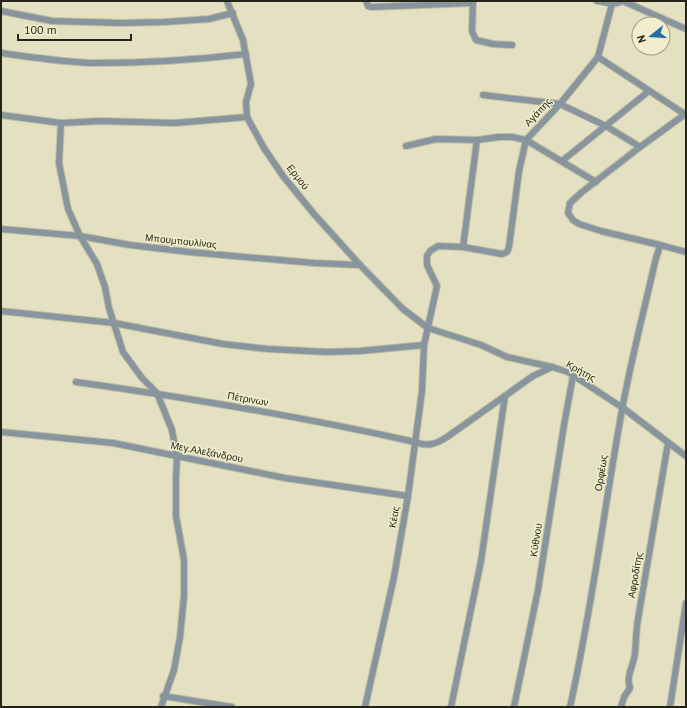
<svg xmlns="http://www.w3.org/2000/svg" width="687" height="708" viewBox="0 0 687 708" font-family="'PT Sans',sans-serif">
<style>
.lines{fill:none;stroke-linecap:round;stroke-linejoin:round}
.minor-casing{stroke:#c1bfa3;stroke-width:8}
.minor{stroke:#89959e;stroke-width:6}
.labels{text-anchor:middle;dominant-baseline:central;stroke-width:3;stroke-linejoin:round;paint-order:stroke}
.street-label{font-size:10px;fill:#252418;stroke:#f1eece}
</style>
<rect width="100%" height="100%" fill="#e3e1c2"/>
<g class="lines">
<defs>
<g id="minor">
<polyline points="227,1 243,40 251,84 246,102 247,117 264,148 283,176 314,214 360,265 403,309 428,328 481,345 507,357 552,367 568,372 623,408 686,456"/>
<polyline points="366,1 368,6 372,7 473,3"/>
<polyline points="473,1 472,31 476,40 493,44 512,45"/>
<path d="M597,1C605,2 614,6 622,1"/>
<polyline points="623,1 686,29"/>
<polyline points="1,11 52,21 121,23 165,22 209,19 233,13"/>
<path d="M1,53C31,57 62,62 93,63C144,63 195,60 246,54"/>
<polyline points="598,57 686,115"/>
<polyline points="483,95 560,104 606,126 640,147"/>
<polyline points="1,115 61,123 100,121 175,123 247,117"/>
<polyline points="684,115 640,147 582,192 570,203 568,213 573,220 579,224 601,231 660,245 686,252"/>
<polyline points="61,123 59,163 68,209 80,236 97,264 105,287 109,308 123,352 142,378 157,393 172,430 177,457 176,478 176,516 184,560 184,596 180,637 174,670 161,707"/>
<polyline points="406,146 436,139 477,140 499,137 512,137 526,140 596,182"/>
<polyline points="562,161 649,91"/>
<polyline points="1,229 80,236 130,245 189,252 314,263 360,265"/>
<polyline points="463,247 477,140"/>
<polyline points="1,311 114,323 223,344 268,349 327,352 360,351 424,345"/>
<path d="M76,382C190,398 303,417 415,442C428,447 436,444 447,437L533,376L552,367"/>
<polyline points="1,432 113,443 285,478 408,496"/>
<polyline points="163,696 232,707"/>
<polyline points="365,707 394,577 408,496 422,391 424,345 437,286 427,265 427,256 430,251 438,246 463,247 502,254 507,252 509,247 519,171 526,140 560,104 598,57 612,4"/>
<polyline points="451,707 481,561 505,396"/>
<polyline points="514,707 538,590 564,425 573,376"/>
<path d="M570,707C592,609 604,509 622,410C631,360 644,311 655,262L660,245"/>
<path d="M621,707L624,697L630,688C626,675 633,667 635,654C636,642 636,631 638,619L668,443"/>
<polyline points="670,707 686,603"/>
</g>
</defs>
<use href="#minor" class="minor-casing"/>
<use href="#minor" class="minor"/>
</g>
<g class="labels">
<g class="street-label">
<text transform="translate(538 112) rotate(-47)">Αγάπης</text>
<text transform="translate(298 177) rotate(52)">Ερμού</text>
<text transform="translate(181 241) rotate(6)">Μπουμπουλίνας</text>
<text transform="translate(581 371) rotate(29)">Κρήτης</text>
<text transform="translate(248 399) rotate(10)">Πέτρινων</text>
<text transform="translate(207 452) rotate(11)">Μεγ.Αλεξάνδρου</text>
<text transform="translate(601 473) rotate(-81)">Ορφέως</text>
<text transform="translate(394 517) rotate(-80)">Κέας</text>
<text transform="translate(536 540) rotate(-81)">Κύθνου</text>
<text transform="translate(635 575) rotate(-80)">Αφροδίτης</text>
</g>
</g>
<rect width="687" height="708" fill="none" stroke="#252418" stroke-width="4"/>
<g transform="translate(651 36) rotate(253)"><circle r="19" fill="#f1eece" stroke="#9f9d85"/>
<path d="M0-3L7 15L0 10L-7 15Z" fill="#216ea0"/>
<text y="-6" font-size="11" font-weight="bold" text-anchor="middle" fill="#252418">N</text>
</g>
<path d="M18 34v6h113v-6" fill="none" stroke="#252418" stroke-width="2"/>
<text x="24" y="34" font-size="12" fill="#252418" stroke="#f1eece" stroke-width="3" paint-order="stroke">100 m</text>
</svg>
